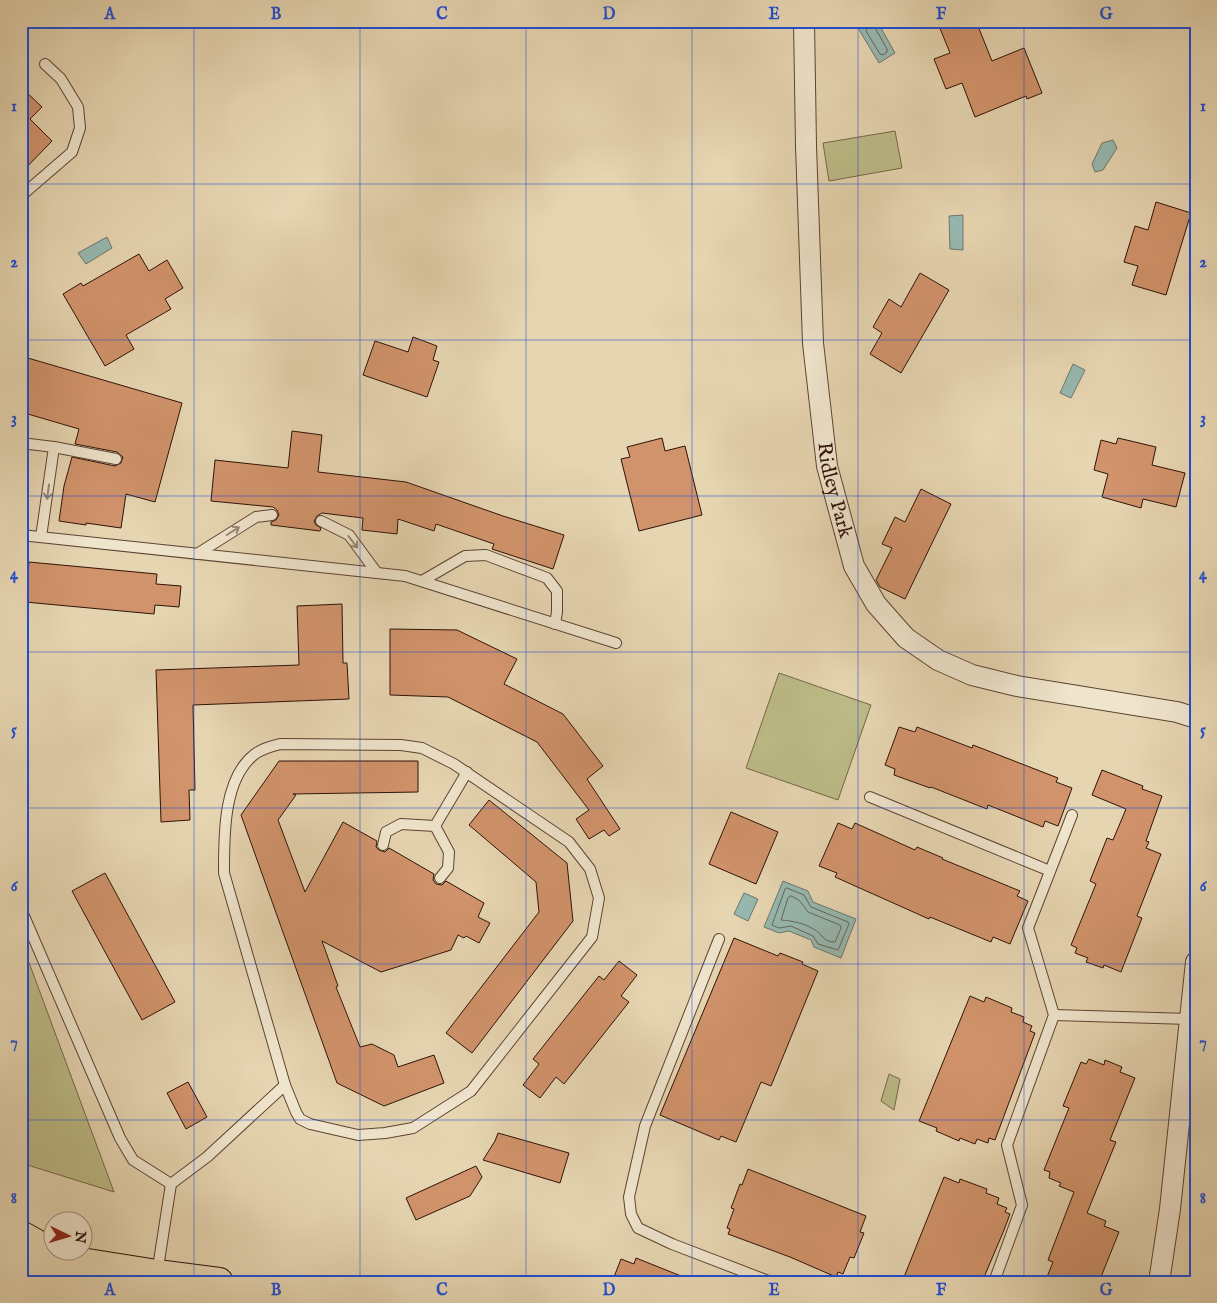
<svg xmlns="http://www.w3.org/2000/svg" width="1217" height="1303" viewBox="0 0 1217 1303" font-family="'IM FELL English',serif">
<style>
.green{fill:#bcbb87;stroke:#756647}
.water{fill:#97b8b0;stroke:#6d766c}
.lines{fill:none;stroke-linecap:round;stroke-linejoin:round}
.shore{stroke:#62655c;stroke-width:1}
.building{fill:#d1936b;stroke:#2e1207}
.lane-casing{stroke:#5c4332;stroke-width:12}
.street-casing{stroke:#5c4332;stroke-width:22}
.primary-casing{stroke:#2e1207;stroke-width:30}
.lane{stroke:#efe4cc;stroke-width:10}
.street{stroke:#efe4cc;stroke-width:20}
.primary{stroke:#e6d5b1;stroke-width:28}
.oneway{stroke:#988673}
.grid{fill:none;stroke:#1d4ed8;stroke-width:1;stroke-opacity:0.55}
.labels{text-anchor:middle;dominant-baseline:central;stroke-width:5;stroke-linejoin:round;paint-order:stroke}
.street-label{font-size:20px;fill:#2e1207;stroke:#efe4cc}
.neatline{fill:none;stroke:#1d4ed8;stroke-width:2}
.grid-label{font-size:16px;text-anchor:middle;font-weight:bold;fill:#1d4ed8}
</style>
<rect width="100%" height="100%" fill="#e6d5b1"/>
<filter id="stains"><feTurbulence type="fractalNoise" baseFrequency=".004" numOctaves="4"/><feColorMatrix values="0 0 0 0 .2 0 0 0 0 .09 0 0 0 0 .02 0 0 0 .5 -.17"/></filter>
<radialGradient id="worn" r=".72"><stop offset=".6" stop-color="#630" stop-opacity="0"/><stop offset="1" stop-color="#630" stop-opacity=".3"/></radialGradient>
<g class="green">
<polygon points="895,131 902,168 829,181 823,143"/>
<polygon points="779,673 871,705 838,800 746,768"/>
<polygon points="21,941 114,1192 21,1163"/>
<polygon points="889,1074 900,1079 894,1110 881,1101"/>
</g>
<g class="water">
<polygon points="869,21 877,21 895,53 879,63 858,28"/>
<polygon points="1113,140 1117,148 1103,170 1095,172 1092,164 1102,143"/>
<polygon points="963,215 963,250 950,249 949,216"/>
<polygon points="107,237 112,248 86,264 78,253"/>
<polygon points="1073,364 1085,370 1071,398 1060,393"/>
<polygon points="783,881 808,891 813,902 856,919 841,958 814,947 811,940 789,931 779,933 764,927"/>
<polygon points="744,893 758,899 748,921 734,914"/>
</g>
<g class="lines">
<g class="shore">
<polygon points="871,25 874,26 887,49 887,52 883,55 880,54 866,31"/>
<polygon points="787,888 804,895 811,907 848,922 849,924 838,950 818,944 813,936 791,926 779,928 772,925 785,889"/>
<path d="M791,896L799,900L808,912L840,925L841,928L835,942C822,942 824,935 815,930C804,923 793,921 781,920L788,898Z"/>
</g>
</g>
<g class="building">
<polygon points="937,21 976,21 992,61 1024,48 1042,93 1027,99 1026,96 975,117 962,83 946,89 934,59 950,53"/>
<polygon points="21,87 42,107 30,119 52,141 21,173"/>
<polygon points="1156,202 1191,213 1166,295 1132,285 1138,266 1124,262 1135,226 1148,230"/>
<polygon points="139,254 149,271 167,260 183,288 165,299 171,309 126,335 134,349 105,366 63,294 81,283 83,286"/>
<polygon points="920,273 949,290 901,373 870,354 882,333 873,327 889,299 901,307"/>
<polygon points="413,337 437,346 433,360 439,362 427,397 363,375 375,341 408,352"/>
<polygon points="21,356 182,403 155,502 126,494 121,528 86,523 86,525 59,521 64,486 72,457 115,466 121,463 123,457 117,452 75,444 79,429 21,412"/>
<polygon points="292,431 322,435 318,472 406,482 503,516 564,535 553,569 492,549 494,544 436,524 434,531 398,519 397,534 362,530 363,518 322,513 317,516 314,521 316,525 321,528 320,531 271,525 271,522 276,520 279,515 277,510 273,507 211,501 215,460 288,468"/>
<polygon points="662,438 665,451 685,446 702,515 639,531 621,459 630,457 627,447"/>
<polygon points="1118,438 1156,447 1152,465 1185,473 1176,507 1143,499 1141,508 1102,497 1108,474 1094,470 1101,440 1116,444"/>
<polygon points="921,489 951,504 905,599 880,587 876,580 892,548 882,544 895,517 905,522"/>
<polygon points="29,562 157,574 156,584 181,586 179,607 155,605 154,614 25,602"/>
<polygon points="342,604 343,663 347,663 349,699 193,705 195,790 189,790 190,820 161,822 156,670 299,665 297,606"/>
<polygon points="390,629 457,630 517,659 504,684 563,714 603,766 587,779 620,829 609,836 604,830 589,839 576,819 589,810 537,742 448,697 390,695"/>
<polygon points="899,727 915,732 917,727 972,748 973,745 1058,778 1056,782 1072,788 1058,826 1045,821 1043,827 988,805 987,809 931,787 930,788 894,775 895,769 885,765"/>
<polygon points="279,761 418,761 418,792 293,794 296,795 278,820 305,892 343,822 377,841 376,847 379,850 385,852 389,848 434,874 433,880 436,884 442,885 446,881 484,903 478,917 490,923 479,943 466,936 464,938 458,935 451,950 381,972 322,941 338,986 336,987 360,1047 372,1044 394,1055 398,1067 434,1055 444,1083 384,1106 337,1083 241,815"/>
<polygon points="1102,770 1143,786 1142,789 1162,796 1146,841 1149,842 1146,848 1161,854 1137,916 1142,918 1121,972 1104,965 1103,968 1086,962 1088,958 1075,953 1077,948 1071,945 1096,884 1090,881 1107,838 1113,840 1126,809 1092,795"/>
<polygon points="489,800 567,863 573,921 472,1053 446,1033 539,912 536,882 469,825"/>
<polygon points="731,812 778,832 756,884 709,864"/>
<polygon points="838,823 852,829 855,823 915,850 917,847 943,858 942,859 1020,891 1017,896 1028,901 1010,944 993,937 991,942 930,917 929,919 835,877 837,873 819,866"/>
<polygon points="105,873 175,1002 142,1020 72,891"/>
<polygon points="734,938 778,956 780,953 803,962 802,964 818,971 771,1086 761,1082 736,1142 721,1136 719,1140 660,1115"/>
<polygon points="619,961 637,975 621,996 629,1002 564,1084 556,1077 540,1098 523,1085 539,1064 533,1059 599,976 604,980"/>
<polygon points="970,996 984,1002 986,997 1012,1008 1011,1012 1024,1017 1023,1022 1032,1026 1030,1031 1035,1033 995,1140 989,1138 988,1143 977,1139 975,1144 960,1138 959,1141 936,1131 937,1128 919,1121"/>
<polygon points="1089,1059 1104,1065 1105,1060 1122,1067 1120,1072 1135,1078 1110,1140 1116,1142 1087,1213 1106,1221 1104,1226 1119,1232 1099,1282 1045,1282 1053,1262 1048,1260 1074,1192 1059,1186 1061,1183 1049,1178 1050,1172 1044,1170 1069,1108 1063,1106 1081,1062 1086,1064"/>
<polygon points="188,1082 207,1117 186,1129 167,1093"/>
<polygon points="498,1133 569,1153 560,1183 483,1160 495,1141"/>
<polygon points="476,1166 482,1177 470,1196 416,1220 406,1198"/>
<polygon points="748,1169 866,1216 860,1232 864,1233 854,1258 850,1257 843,1274 838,1272 836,1277 790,1257 728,1234 730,1229 727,1228 734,1209 731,1208 740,1184 742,1185"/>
<polygon points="944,1177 959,1183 960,1179 987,1189 986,1193 999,1198 997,1204 1007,1208 1005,1212 1010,1214 1004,1230 982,1282 902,1282"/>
<polygon points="636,1258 691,1280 691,1282 612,1282 621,1259 634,1264"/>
</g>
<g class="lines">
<defs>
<g id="lane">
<polyline points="21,196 72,152 80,128 78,107 61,79 45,64"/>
<polyline points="21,443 54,447 116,459"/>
<polyline points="321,521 349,535 377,573"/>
<polyline points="21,535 405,576 616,643"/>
<polyline points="41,537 54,447"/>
<polyline points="197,554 256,517 272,515"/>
<polyline points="422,581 465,556 486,555 547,578 557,591 557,612 555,624"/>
<path d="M280,744L401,745L422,748L454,764L569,842L590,869L599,898L592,937L471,1091L413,1128L385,1133L358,1135L310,1124L300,1119L296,1112L285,1085L224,873C224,836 223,778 255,754C263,748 272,746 280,744Z"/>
<polyline points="870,797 1050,871"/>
<polyline points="435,826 467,772"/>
<polyline points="435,826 449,852 448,868 440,878"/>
<polyline points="383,845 386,832 401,824 435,826"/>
<polyline points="21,909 120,1138 133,1160 171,1184"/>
<polyline points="719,939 645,1126 629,1197 631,1214 638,1228 672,1244 771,1282"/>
<polyline points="1054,1015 1190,1019"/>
<polyline points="171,1184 207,1157 285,1085"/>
<polyline points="157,1274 171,1184"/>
<polyline points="994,1282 1022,1205 1007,1145 1054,1015 1028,928 1072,815"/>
</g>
<g id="street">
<path id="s1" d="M804,21L806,146L813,343L827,466L854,566L876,604L906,638L938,660L972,675L1017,686L1177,712L1196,718"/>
<polyline points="1159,1282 1170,1209 1196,962"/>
</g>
<g id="primary">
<polyline points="21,1235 60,1257 75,1261 157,1274 219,1282"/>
<polyline points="21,1260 67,1276"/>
</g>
</defs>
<use href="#lane" class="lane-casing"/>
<use href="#street" class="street-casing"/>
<use href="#primary" class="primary-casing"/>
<use href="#lane" class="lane"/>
<use href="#street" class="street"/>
<use href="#primary" class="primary"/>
</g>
<defs><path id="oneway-shaft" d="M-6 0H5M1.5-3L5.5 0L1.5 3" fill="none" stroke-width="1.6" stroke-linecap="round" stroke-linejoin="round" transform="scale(1.25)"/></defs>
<g class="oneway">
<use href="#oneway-shaft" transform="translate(48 492) rotate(98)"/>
<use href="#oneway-shaft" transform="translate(233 531) rotate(-32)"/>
<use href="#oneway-shaft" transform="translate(353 542) rotate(52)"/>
</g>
<path class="grid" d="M194,21V1282M360,21V1282M526,21V1282M692,21V1282M858,21V1282M1024,21V1282M21,184H1196M21,340H1196M21,496H1196M21,652H1196M21,808H1196M21,964H1196M21,1120H1196"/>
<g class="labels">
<g class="street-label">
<text stroke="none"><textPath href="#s1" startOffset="471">Ridley Park</textPath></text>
</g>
</g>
<rect width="1217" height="1303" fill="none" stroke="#e6d5b1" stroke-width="55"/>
<g transform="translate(68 1236) rotate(95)"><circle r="24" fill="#efe4cc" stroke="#a2907d"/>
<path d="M0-4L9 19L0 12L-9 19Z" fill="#8f2418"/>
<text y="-8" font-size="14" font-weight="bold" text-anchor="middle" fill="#2e1207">N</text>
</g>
<rect x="28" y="28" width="1162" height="1248" class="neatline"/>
<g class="grid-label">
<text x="110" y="19">A</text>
<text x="276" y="19">B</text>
<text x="442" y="19">C</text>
<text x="609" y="19">D</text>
<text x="774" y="19">E</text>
<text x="941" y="19">F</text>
<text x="1106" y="19">G</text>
<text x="14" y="111">1</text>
<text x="1203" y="111">1</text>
<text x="14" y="267">2</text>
<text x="1203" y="267">2</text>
<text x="14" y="423">3</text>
<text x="1203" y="423">3</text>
<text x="14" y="579">4</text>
<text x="1203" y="579">4</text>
<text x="14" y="735">5</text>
<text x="1203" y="735">5</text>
<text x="14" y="891">6</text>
<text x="1203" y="891">6</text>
<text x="14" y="1047">7</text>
<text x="1203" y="1047">7</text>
<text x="14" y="1203">8</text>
<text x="1203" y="1203">8</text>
<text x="110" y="1295">A</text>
<text x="276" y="1295">B</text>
<text x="442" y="1295">C</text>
<text x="609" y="1295">D</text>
<text x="774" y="1295">E</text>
<text x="941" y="1295">F</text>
<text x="1106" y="1295">G</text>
</g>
<rect width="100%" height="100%" filter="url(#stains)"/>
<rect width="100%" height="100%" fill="url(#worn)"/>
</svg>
